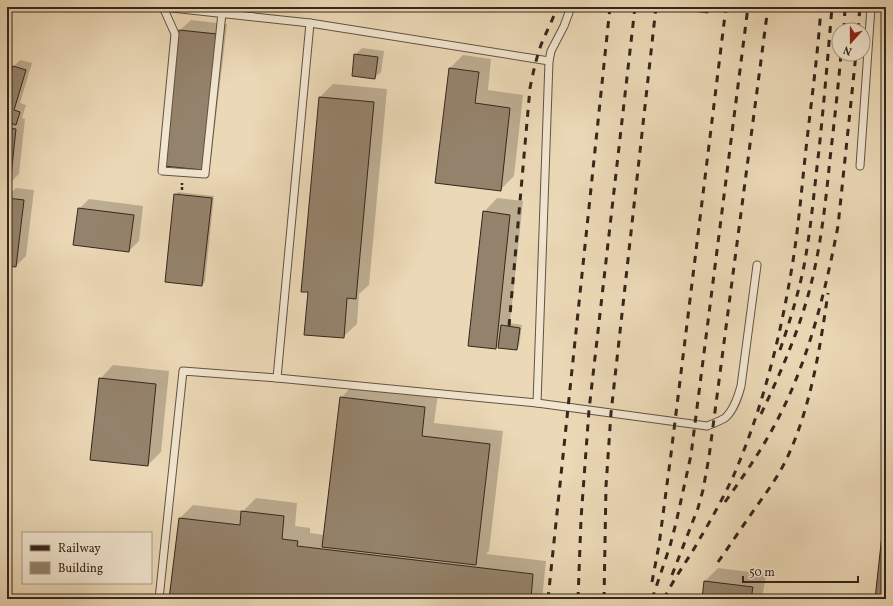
<svg xmlns="http://www.w3.org/2000/svg" width="893" height="606" viewBox="0 0 893 606" font-family="Vollkorn,serif">
<style>
.shadow{fill:#0003}
.building{fill:#94836c;stroke:#35271c}
.lines{fill:none;stroke-linecap:round;stroke-linejoin:round}
.service-casing{stroke:#625342;stroke-width:9}
.path{stroke:#35271c;stroke-width:2.5;stroke-dasharray:3 2;stroke-linecap:butt}
.service{stroke:#f2e6d0;stroke-width:7}
.rail{stroke:#35271c;stroke-width:3;stroke-dasharray:7 7;stroke-linecap:butt}
</style>
<rect width="100%" height="100%" fill="#ebd8b6"/>
<filter id="stains"><feTurbulence type="fractalNoise" baseFrequency=".005" numOctaves="4"/><feColorMatrix values="0 0 0 0 .2 0 0 0 0 .09 0 0 0 0 .02 0 0 0 .5 -.17"/></filter>
<radialGradient id="worn" r=".72"><stop offset=".6" stop-color="#630" stop-opacity="0"/><stop offset="1" stop-color="#630" stop-opacity=".3"/></radialGradient>
<g class="shadow">
<polygon points="669,7 712,7 707,12"/>
<polygon points="191,20 227,24 211,159 201,169 165,165 180,30"/>
<polygon points="362,48 384,51 381,72 374,78 355,55"/>
<polygon points="463,55 491,59 488,90 523,95 514,176 500,190 450,68"/>
<polygon points="20,60 32,63 20,103 26,105 22,118 25,119 19,174 9,184 7,184 7,87 14,66"/>
<polygon points="333,84 387,89 369,285 359,294 357,324 343,337 320,97"/>
<polygon points="16,188 34,190 26,256 16,266 7,265 7,197"/>
<polygon points="178,192 214,196 205,282 202,285 175,195"/>
<polygon points="497,198 523,201 510,323 522,325 519,346 516,349 500,344 495,348 484,212"/>
<polygon points="89,199 143,206 139,241 129,251 79,209"/>
<polygon points="113,365 169,371 161,452 148,465 100,379"/>
<polygon points="354,384 438,394 434,423 503,431 489,551 486,554 546,561 542,599 170,599 180,518 193,505 243,511 256,498 297,503 295,526 310,528 310,533 325,535 341,398"/>
<polygon points="718,568 766,574 762,599 703,599 705,581"/>
</g>
<g class="building">
<polygon points="665,7 708,7 708,13"/>
<polygon points="179,30 217,34 202,170 164,166"/>
<polygon points="354,54 378,57 375,79 352,76"/>
<polygon points="13,66 26,70 14,110 20,112 16,125 7,122 7,84"/>
<polygon points="449,68 479,72 475,103 510,108 501,191 435,183"/>
<polygon points="319,97 374,102 356,299 347,298 344,338 304,335 308,292 301,292"/>
<polygon points="7,128 16,129 10,185 7,185"/>
<polygon points="174,194 212,198 202,286 165,282"/>
<polygon points="7,198 24,200 16,267 7,266"/>
<polygon points="78,208 134,215 129,252 73,245"/>
<polygon points="483,211 510,215 496,349 468,346"/>
<polygon points="501,325 520,328 517,350 498,348"/>
<polygon points="99,378 156,384 148,466 90,460"/>
<polygon points="340,397 425,407 422,436 490,444 476,565 322,547"/>
<polygon points="886,498 886,599 875,599"/>
<polygon points="241,511 284,516 282,539 298,541 297,546 533,574 531,599 169,599 179,518 240,525"/>
<polygon points="704,581 753,587 751,599 702,599"/>
</g>
<g class="lines">
<defs>
<g id="service">
<polyline points="163,7 310,23 549,61"/>
<polyline points="163,7 175,34 162,171 205,174 222,13"/>
<polyline points="860,166 871,7"/>
<path d="M277,378L537,403L707,426C712,424 720,421 725,418C734,410 738,397 741,386L757,265"/>
<polyline points="537,403 549,61 551,51 564,26 571,7"/>
<polyline points="159,599 183,371 277,378 310,23"/>
</g>
</defs>
<use href="#service" class="service-casing"/>
<polyline class="path" points="182,190 182,183"/>
<use href="#service" class="service"/>
<g class="rail">
<polyline points="7,22 13,7"/>
<polyline points="844,30 845,7"/>
<polyline points="858,30 860,7"/>
<path d="M509,326L530,88C533,73 536,59 541,45C546,32 553,20 557,7"/>
<path d="M780,350C789,324 797,298 803,271C811,231 814,190 819,150C824,102 828,55 832,7"/>
<path d="M761,414C782,370 802,324 813,276C822,237 826,198 830,159C834,124 838,89 841,54"/>
<path d="M725,502C742,478 759,454 773,428C807,367 825,294 838,226L856,54"/>
<path d="M718,562C730,545 742,527 754,510C766,493 778,477 787,458C811,407 820,348 828,293"/>
<polyline points="672,575 698,508 703,490 709,457 768,7"/>
<polyline points="652,582 659,545 671,454 726,7"/>
<polyline points="548,599 610,7"/>
<polyline points="578,599 581,519 589,410 635,7"/>
<polyline points="604,599 606,486 611,413 656,7"/>
<polyline points="652,599 670,546 676,523 691,455 748,7"/>
<path d="M664,599C674,578 688,560 699,540C711,520 723,498 733,477C762,410 780,339 792,267C799,225 802,183 807,140C812,96 818,52 821,7"/>
</g>
</g>
<rect width="893" height="606" fill="none" stroke="#ebd8b6" stroke-width="24"/>
<rect x="8" y="8" width="877" height="590" fill="none" stroke="#35271c" stroke-width="2"/>
<rect x="12" y="12" width="869" height="582" fill="none" stroke="#35271c"/>
<rect x="22" y="532" width="130" height="52" fill="#f2e6d0" stroke="#a69a88"/>
<rect x="30" y="545" width="20" height="6" fill="#35271c" stroke="#a69a88"/>
<text x="58" y="552" font-size="12" fill="#35271c">Railway</text>
<rect x="30" y="562" width="20" height="12" fill="#94836c" stroke="#a69a88"/>
<text x="58" y="572" font-size="12" fill="#35271c">Building</text>
<g transform="translate(851 42) rotate(201)"><circle r="19" fill="#f2e6d0" stroke="#a69a88"/>
<path d="M0-3L7 15L0 10L-7 15Z" fill="#8f2418"/>
<text y="-6" font-size="11" font-weight="bold" text-anchor="middle" fill="#35271c">N</text>
</g>
<path d="M743 576v6h115v-6" fill="none" stroke="#35271c" stroke-width="2"/>
<text x="749" y="576" font-size="12" fill="#35271c" stroke="#f2e6d0" stroke-width="3" paint-order="stroke">50 m</text>
<rect width="100%" height="100%" filter="url(#stains)"/>
<rect width="100%" height="100%" fill="url(#worn)"/>
</svg>
